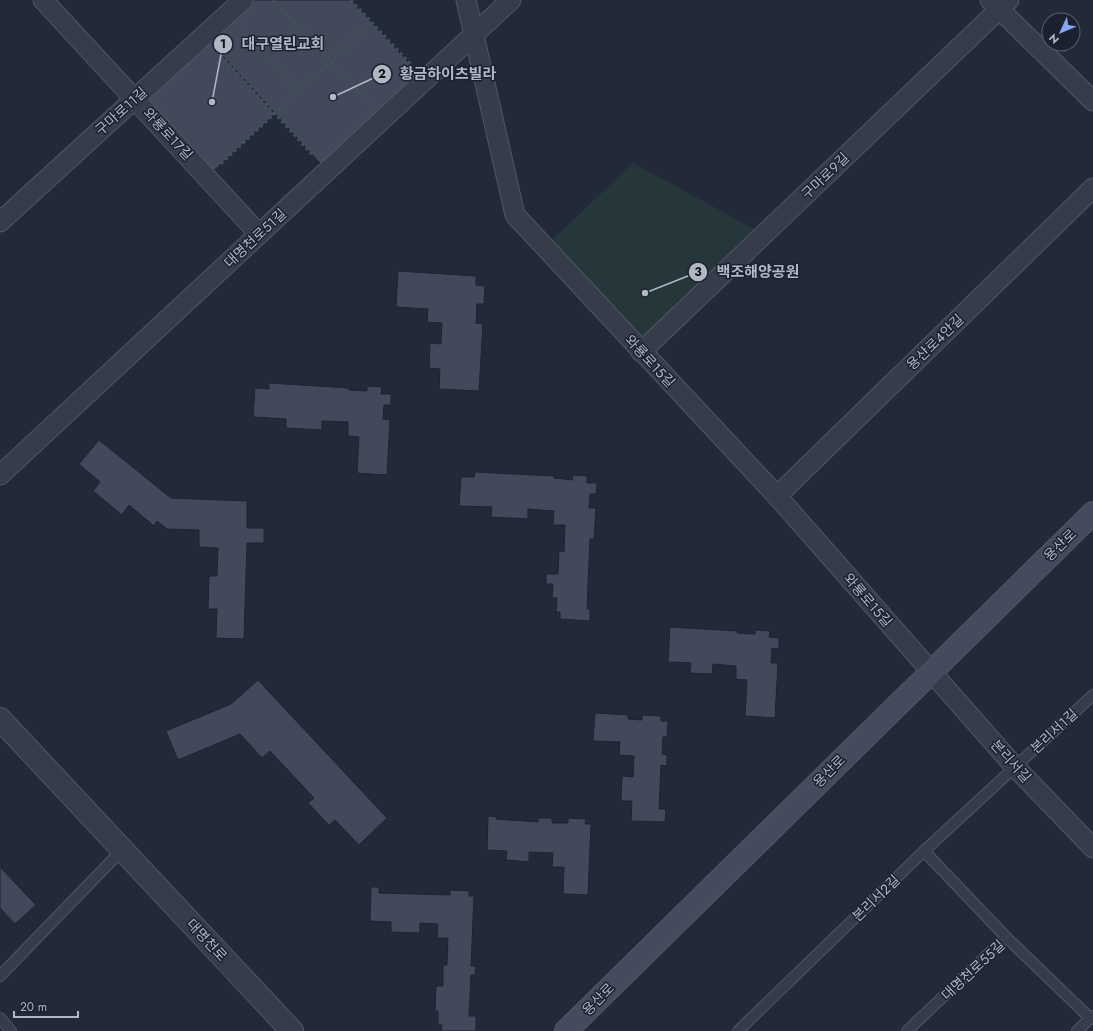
<svg xmlns="http://www.w3.org/2000/svg" width="1093" height="1031" viewBox="0 0 1093 1031" font-family="Jost,'Noto Sans KR',sans-serif">
<style>
.green{fill:#25373b}
.building{fill:#42495a;stroke:#1d2330}
.lines{fill:none;stroke-linecap:round;stroke-linejoin:round}
.service-casing{stroke:#515764;stroke-width:12}
.minor-casing{stroke:#515764;stroke-width:21}
.tertiary-casing{stroke:#515764;stroke-width:24}
.secondary-casing{stroke:#515764;stroke-width:24}
.path{stroke:#425257;stroke-width:2.5;stroke-dasharray:3 3;stroke-linecap:butt}
.service{stroke:#363c49;stroke-width:10}
.minor{stroke:#363c49;stroke-width:19}
.tertiary{stroke:#363c49;stroke-width:22}
.secondary{stroke:#444b5c;stroke-width:22}
.labels{text-anchor:middle;dominant-baseline:central;stroke-width:3;stroke-linejoin:round;paint-order:stroke}
.street-label{font-size:14px;fill:#b1b7c5;stroke:#1b212e}
.leader{fill:none;stroke:#b1b7c5;stroke-width:1.5}
.callout-dot{fill:#b1b7c5;stroke:#1b212e;stroke-width:1.5}
.mark-label{font-size:12px;text-anchor:middle;font-weight:bold;fill:#111}
.callout-label{font-size:15px;text-anchor:middle;font-weight:bold;fill:#b1b7c5;stroke:#1b212e;stroke-width:3;stroke-linejoin:round;paint-order:stroke}
</style>
<rect width="100%" height="100%" fill="#222a39"/>
<polygon class="green" points="633,163 758,231 642,343 549,243"/>
<g class="building">
<polygon points="243,0 351,0 425,80 327,171 204,35"/>
<polygon points="204,35 275,114 207,177 135,99"/>
<polygon points="398,271 476,276 476,285 485,286 484,304 477,304 476,323 483,324 479,391 439,389 440,369 429,368 430,343 441,344 442,323 427,322 428,309 396,307"/>
<polygon points="269,383 349,388 349,390 367,391 367,386 382,387 381,394 391,394 391,405 384,405 383,419 390,420 387,475 357,473 359,437 348,436 348,422 322,421 322,430 286,428 286,419 253,417 255,388 269,389"/>
<polygon points="99,440 171,498 247,501 247,528 264,528 264,543 247,543 244,639 216,638 217,609 208,609 209,576 217,576 218,548 199,547 199,530 167,529 157,521 154,526 129,505 122,515 93,491 100,482 79,464"/>
<polygon points="475,472 555,476 554,478 572,480 573,475 587,476 587,483 597,483 596,494 590,494 589,508 596,508 594,539 590,539 587,609 590,609 590,621 560,619 560,612 556,612 557,598 552,598 553,584 546,584 546,574 558,574 559,551 564,552 565,525 553,525 554,511 528,509 528,519 491,517 492,507 459,506 461,477 474,477"/>
<polygon points="670,627 737,631 737,633 755,634 755,630 770,631 769,637 779,638 779,649 772,648 771,663 778,663 775,718 745,716 747,680 736,679 736,666 713,664 712,674 690,673 691,663 668,662"/>
<polygon points="258,680 387,818 359,845 335,820 329,825 308,803 314,798 270,751 262,758 240,734 178,760 166,731 231,704"/>
<polygon points="595,713 628,715 628,719 642,720 642,715 661,716 661,721 668,721 667,737 663,737 662,754 667,755 667,766 661,765 659,809 666,809 665,822 631,821 632,801 621,801 622,776 633,777 634,756 619,755 620,742 593,741"/>
<polygon points="488,816 497,817 496,819 538,822 538,818 552,818 552,823 568,823 568,818 586,819 585,824 591,824 588,895 563,894 564,867 552,867 553,853 529,852 529,862 506,860 507,851 487,850"/>
<polygon points="0,867 36,905 15,924 0,908"/>
<polygon points="371,887 379,887 379,893 450,895 450,890 469,891 469,896 474,896 471,966 476,966 475,975 471,975 469,1016 476,1016 476,1031 441,1031 442,1025 438,1025 438,1011 435,1011 436,986 443,986 443,965 447,965 448,938 437,938 438,924 420,923 420,933 391,932 391,922 370,921"/>
</g>
<g class="lines">
<defs>
<g id="service">
<polyline points="924,851 1006,937 1090,1018"/>
<polyline points="0,976 122,850"/>
<polyline points="0,1018 11,1031"/>
<polyline points="738,1031 924,851 1093,695"/>
<polyline points="907,1031 1006,937"/>
<polyline points="1077,1031 1093,1016"/>
</g>
<g id="minor">
<polyline points="43,0 259,234"/>
<polyline points="466,0 515,215 777,496 1015,767 1093,848"/>
<polyline points="990,0 1093,101"/>
<polyline points="0,222 243,0"/>
<polyline points="641,352 1009,0"/>
<polyline points="0,475 511,0"/>
<polyline points="777,496 1093,188"/>
</g>
<polyline id="tertiary" points="0,719 292,1031"/>
<polyline id="secondary" points="566,1031 1093,513"/>
</defs>
<use href="#service" class="service-casing"/>
<use href="#minor" class="minor-casing"/>
<use href="#tertiary" class="tertiary-casing"/>
<use href="#secondary" class="secondary-casing"/>
<g class="path">
<polyline points="273,0 370,103"/>
<polyline points="351,0 412,65"/>
<polyline points="241,30 299,91 371,22"/>
<polyline points="217,50 313,156"/>
<polyline points="221,164 299,91"/>
</g>
<use href="#service" class="service"/>
<use href="#minor" class="minor"/>
<use href="#tertiary" class="tertiary"/>
<use href="#secondary" class="secondary"/>
</g>
<g class="labels">
<g class="street-label">
<text transform="translate(121 111) rotate(-42)">구마로11길</text>
<text transform="translate(168 134) rotate(47)">와룡로17길</text>
<text transform="translate(825 176) rotate(-44)">구마로9길</text>
<text transform="translate(255 238) rotate(-43)">대명천로51길</text>
<text transform="translate(935 342) rotate(-44)">용산로4안길</text>
<text transform="translate(650 361) rotate(47)">와룡로15길</text>
<text transform="translate(1060 545) rotate(-44)">용산로</text>
<text transform="translate(868 600) rotate(49)">와룡로15길</text>
<text transform="translate(1054 731) rotate(-43)">본리서1길</text>
<text transform="translate(1011 761) rotate(48)">본리서길</text>
<text transform="translate(829 771) rotate(-45)">용산로</text>
<text transform="translate(876 898) rotate(-44)">본리서2길</text>
<text transform="translate(207 940) rotate(47)">대명천로</text>
<text transform="translate(973 970) rotate(-43)">대명천로55길</text>
<text transform="translate(598 999) rotate(-45)">용산로</text>
</g>
</g>
<path class="leader" d="M212 102L223 44M333 97L382 74M645 293L698 272"/>
<g class="callout-dot">
<circle cx="212" cy="102" r="4"/>
<circle cx="333" cy="97" r="4"/>
<circle cx="645" cy="293" r="4"/>
<circle cx="223" cy="44" r="10"/>
<circle cx="382" cy="74" r="10"/>
<circle cx="698" cy="272" r="10"/>
</g>
<g class="mark-label">
<text x="223" y="48">1</text>
<text x="382" y="78">2</text>
<text x="698" y="276">3</text>
</g>
<g class="callout-label">
<text x="283" y="49">대구열린교회</text>
<text x="448" y="79">황금하이츠빌라</text>
<text x="758" y="277">백조해양공원</text>
</g>
<g transform="translate(1061 32) rotate(226)"><circle r="19" fill="#1b212e" stroke="#575d6a"/>
<path d="M0-3L7 15L0 10L-7 15Z" fill="#88a6f3"/>
<text y="-6" font-size="11" font-weight="bold" text-anchor="middle" fill="#b1b7c5">N</text>
</g>
<path d="M14 1011v6h64v-6" fill="none" stroke="#b1b7c5" stroke-width="2"/>
<text x="20" y="1011" font-size="12" fill="#b1b7c5" stroke="#1b212e" stroke-width="3" paint-order="stroke">20 m</text>
</svg>
